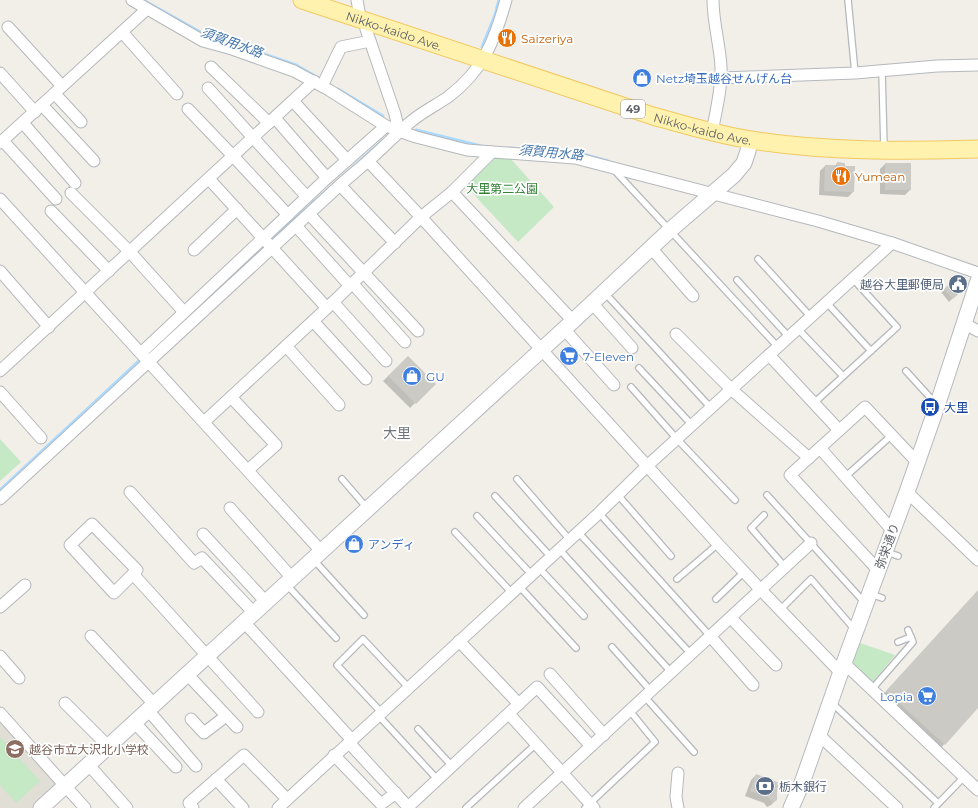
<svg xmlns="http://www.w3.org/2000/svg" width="978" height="808" viewBox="0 0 978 808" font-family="Montserrat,'Noto Sans JP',sans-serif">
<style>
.education{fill:#e1ded6}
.green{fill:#c5e8c5}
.shadow{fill:#0003}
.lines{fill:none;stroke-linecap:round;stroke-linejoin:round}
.stream{stroke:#aadaff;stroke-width:3}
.building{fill:#cccac5}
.lane-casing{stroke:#b5b8bc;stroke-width:8}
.street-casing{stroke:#b5b8bc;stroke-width:13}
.secondary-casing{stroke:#b6babf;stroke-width:17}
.primary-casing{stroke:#f2c960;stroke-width:19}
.lane{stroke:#fff;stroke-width:5.5}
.street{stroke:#fff;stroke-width:11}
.secondary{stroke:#fff;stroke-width:15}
.primary{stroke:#fff2af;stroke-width:17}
.labels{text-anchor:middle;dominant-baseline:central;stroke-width:3.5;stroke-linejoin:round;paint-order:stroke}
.shield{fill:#fff;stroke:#8f9295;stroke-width:1}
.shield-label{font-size:11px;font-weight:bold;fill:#5f6368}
.street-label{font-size:12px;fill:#5f6368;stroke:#fff}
.food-label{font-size:12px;fill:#c56008;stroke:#fff;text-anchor:start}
.shop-label{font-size:12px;fill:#366cbe;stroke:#fff;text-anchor:start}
.park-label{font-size:12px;fill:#348238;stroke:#fff}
.service-label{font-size:12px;fill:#4e5e75;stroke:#fff;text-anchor:end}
.transit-label{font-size:12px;fill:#164399;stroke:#fff;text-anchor:start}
.education-label{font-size:12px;fill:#785e54;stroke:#fff;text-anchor:start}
.water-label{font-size:13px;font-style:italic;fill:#4174aa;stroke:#fff}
.quarter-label{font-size:14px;fill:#70757a;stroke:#fff}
</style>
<rect width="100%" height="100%" fill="#f1efe8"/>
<polygon class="education" points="0,716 61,782 33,808 0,808"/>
<g class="green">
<polygon points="496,157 510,158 554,207 518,242 466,186"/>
<polygon points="0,439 21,462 0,481"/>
<polygon points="860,643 895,655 872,683 856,668 853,661"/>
<polygon points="0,737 40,781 16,803 0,785"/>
</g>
<g class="shadow">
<polygon points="837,163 853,192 848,197 819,195 820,171 825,166 835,166"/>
<polygon points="885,164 910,190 905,195 880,194 880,169"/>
<polygon points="965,286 949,302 941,292 944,289"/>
<polygon points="408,357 434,384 410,408 383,381"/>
<polygon points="978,591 978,707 938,751 880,698"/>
<polygon points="756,775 776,791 776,800 771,805 767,807 764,803 745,796 751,780"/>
</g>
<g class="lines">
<g class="stream">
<polyline points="143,0 202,33 296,65 322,80"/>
<polyline points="482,47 495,15 499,0"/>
<polyline points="338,89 383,116"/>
<polyline points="416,130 481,146"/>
<polyline points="509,148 579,153 608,161"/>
<polyline points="270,241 382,141"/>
<polyline points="193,311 266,245"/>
<polyline points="0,490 142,358"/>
</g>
</g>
<g class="building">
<polygon points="837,162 845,163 845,166 855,166 854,192 824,191 825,165 837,165"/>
<rect x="885" y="163" width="26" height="27"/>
<polygon points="958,276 967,286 953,299 944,289"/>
<polygon points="408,356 436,384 416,404 388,376"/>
<polygon points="978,590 978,708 945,745 886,691"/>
<polygon points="756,774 780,783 777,792 777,800 773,803 769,798 750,791"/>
</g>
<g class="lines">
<defs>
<g id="lane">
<polyline points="848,0 855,73"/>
<polyline points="882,71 884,149"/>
<polyline points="615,171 778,347"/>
<polyline points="758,259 811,317"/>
<polyline points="737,280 789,337"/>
<polyline points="604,292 711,408"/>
<polyline points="827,303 871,351"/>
<polyline points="798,329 843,376"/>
<polyline points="639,368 692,425"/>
<polyline points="906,371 936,404"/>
<polyline points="631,387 677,439 735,500"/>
<polyline points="814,403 897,327 853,279"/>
<polyline points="845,477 892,435"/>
<polyline points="342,479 367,508"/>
<polyline points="517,479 570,540"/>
<polyline points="618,495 671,556"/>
<polyline points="767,495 865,603"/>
<polyline points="495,496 551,557"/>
<polyline points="599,513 711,637"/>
<polyline points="764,515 751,528 785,567"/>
<polyline points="477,516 532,575"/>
<polyline points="455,532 512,593"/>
<polyline points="578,532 691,654"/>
<polyline points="559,549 672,673"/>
<polyline points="887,552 898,556"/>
<polyline points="313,559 364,615"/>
<polyline points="539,568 584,616"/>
<polyline points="677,579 718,544"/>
<polyline points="286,584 336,638"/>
<polyline points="519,586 576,648"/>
<polyline points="871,594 882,598"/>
<polyline points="716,599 744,572"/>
<polyline points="780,610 811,579 855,630"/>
<polyline points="898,642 911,637"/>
<polyline points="612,647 651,691"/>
<polyline points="872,689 913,642 908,630"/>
<polyline points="645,697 694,752"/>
<polyline points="831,702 938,803"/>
<polyline points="381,712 337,665 363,639 408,687"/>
<polyline points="378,715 437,779"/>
<polyline points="418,729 452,766"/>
<polyline points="466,808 536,744"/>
<polyline points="585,808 655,742 630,711"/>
<polyline points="934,808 964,777"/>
</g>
<g id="street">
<polyline points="132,0 203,41 232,49 294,71 329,90 386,126 392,128"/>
<polyline points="357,0 359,11 357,18"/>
<polyline points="368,22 366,29 395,114 399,131 416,137 467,150 575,158 818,221 892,243 978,273"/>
<polyline points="8,27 62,86"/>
<polyline points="122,32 177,94"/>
<polyline points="211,67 269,123"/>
<polyline points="0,73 35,112"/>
<polyline points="721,78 855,73 937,66 978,65"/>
<polyline points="322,86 341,47 370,41"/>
<polyline points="208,88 307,197"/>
<polyline points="55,94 81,122"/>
<polyline points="293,101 347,160"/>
<polyline points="42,105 94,161"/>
<polyline points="188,109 233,156 288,215"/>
<polyline points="275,118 327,178"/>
<polyline points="23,123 75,183"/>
<path d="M712,132C716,111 722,88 721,67C720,45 713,23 713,0"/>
<polyline points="3,141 56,199"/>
<polyline points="0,143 147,9"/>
<polyline points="368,161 421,217 718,544 761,590 840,672"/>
<polyline points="209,179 327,308"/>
<polyline points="340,185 395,243"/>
<polyline points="452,192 573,321"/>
<polyline points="71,193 130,252 184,312"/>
<polyline points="0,199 321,551"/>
<polyline points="51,211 109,271"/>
<polyline points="309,214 418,331"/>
<polyline points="296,226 350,286"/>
<polyline points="651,248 693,296"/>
<polyline points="194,250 237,209"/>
<polyline points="0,271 49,327"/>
<polyline points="352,283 405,342"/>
<polyline points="333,302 386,361"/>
<polyline points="592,303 632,348"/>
<polyline points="313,321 366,379"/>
<polyline points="965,324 978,331"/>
<polyline points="564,329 614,385"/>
<polyline points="676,334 731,389 809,458"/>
<polyline points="286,346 339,405"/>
<polyline points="141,353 327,178 386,126"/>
<polyline points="769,355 839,430"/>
<polyline points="0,371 314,81"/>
<polyline points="0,392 41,438"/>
<polyline points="231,397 276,445 248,470"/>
<polyline points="204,422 327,308 421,217 452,192 492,152"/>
<polyline points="820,448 892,530"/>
<polyline points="130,492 194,563 202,558 254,613"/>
<polyline points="907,492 978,560"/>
<path d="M0,499L340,185C349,177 359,169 368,161C382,149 394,136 408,124C420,113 435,106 448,97C483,71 495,40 506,0"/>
<polyline points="230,508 292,578"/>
<polygon points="92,524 137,570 114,593 70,545"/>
<polyline points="203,534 266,602"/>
<polyline points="878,570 790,475 865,407 917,462"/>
<polyline points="133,574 258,712"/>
<polyline points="0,607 25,585"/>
<polyline points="731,618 776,665"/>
<polyline points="244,622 351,739 352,746 409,808"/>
<polyline points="91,636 154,704"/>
<polyline points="711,637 753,685"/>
<polyline points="459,641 519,704"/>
<polyline points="0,656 19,678"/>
<polyline points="844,663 978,790"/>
<polyline points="187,674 237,727"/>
<polyline points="550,674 604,735"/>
<polyline points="65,703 108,746"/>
<polyline points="148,710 196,766"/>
<polyline points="0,713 85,808"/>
<polyline points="509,714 594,808"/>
<polyline points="191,719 204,733 226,716"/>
<polyline points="134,722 176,767"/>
<polyline points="819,735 897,808"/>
<polyline points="334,755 381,804 396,793"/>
<polyline points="88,764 127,808"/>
<polyline points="216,779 243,808"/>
<polyline points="408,807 537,687 591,746"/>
<polyline points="193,808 189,803 244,755 287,799"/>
<polyline points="278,808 599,513 647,466 892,243"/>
<polyline points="524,808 811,543"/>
<polyline points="678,808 676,797 678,773"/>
</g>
<g id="secondary">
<polyline points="41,808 573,321 669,231 734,175 744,163 748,151 750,140"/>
<polyline points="791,808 802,783 844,663 907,492 937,406 978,281"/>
</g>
<g id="primary">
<path id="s1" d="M302,0L653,116C685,125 718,135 751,140C826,152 902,151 978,149"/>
</g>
</defs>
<use href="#lane" class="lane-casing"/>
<use href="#street" class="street-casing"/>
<use href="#secondary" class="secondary-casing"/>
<use href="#primary" class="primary-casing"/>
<use href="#lane" class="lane"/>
<use href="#street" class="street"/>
<use href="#secondary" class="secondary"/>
<use href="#primary" class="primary"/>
</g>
<defs>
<symbol id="restaurant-disc" viewBox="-11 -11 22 22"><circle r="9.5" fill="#e8710a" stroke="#fff"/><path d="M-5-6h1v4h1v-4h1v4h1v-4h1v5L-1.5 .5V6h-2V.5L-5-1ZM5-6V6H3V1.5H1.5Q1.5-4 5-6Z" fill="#fff"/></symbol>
<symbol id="shop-disc" viewBox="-11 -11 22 22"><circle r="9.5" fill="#3f7fe0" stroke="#fff"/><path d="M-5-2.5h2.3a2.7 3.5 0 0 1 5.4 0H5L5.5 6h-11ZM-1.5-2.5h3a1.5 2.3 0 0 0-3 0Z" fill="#fff"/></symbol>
<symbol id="civic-disc" viewBox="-11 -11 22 22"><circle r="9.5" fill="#5c6f8a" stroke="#fff"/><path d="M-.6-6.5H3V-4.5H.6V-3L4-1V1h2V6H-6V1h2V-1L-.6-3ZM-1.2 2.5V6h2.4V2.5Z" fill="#fff"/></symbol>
<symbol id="supermarket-disc" viewBox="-11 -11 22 22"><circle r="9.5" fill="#3f7fe0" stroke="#fff"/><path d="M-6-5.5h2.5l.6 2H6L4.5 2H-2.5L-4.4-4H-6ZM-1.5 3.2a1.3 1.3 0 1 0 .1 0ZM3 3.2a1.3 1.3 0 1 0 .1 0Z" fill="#fff"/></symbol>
<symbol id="bus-disc" viewBox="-11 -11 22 22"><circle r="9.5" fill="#1a4fb4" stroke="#fff"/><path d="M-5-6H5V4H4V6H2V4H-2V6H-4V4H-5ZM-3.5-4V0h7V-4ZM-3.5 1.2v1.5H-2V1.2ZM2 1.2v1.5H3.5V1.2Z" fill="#fff"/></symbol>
<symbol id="school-disc" viewBox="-11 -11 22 22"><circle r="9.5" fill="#8d6e63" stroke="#fff"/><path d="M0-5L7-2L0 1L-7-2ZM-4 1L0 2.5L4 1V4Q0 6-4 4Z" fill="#fff"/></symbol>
<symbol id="bank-disc" viewBox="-11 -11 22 22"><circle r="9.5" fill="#5c6f8a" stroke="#fff"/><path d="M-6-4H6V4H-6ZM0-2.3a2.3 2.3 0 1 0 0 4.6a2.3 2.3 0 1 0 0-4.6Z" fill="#fff"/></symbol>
</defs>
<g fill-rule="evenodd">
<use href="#restaurant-disc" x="496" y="27" width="22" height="22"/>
<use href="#shop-disc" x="631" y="67" width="22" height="22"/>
<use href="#restaurant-disc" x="830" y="165" width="22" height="22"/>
<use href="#civic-disc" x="947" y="273" width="22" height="22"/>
<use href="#supermarket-disc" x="558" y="345" width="22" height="22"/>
<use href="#shop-disc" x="401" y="365" width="22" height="22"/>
<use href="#bus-disc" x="919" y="396" width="22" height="22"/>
<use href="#shop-disc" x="343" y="533" width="22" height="22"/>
<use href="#supermarket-disc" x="916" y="685" width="22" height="22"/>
<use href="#school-disc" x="4" y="738" width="22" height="22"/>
<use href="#bank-disc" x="754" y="775" width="22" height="22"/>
</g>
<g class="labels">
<rect class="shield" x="621" y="100" width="24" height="18" rx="3"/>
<g class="shield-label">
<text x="633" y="109">49</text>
</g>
<g class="street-label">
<text stroke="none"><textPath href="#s1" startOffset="97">Nikko-kaido Ave.</textPath></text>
<text stroke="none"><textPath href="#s1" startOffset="421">Nikko-kaido Ave.</textPath></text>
<text transform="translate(887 546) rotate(-70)">弥栄通り</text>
</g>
<g class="food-label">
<text x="521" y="38">Saizeriya</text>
<text x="855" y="176">Yumean</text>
</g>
<g class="shop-label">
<text x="656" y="78">Netz埼玉越谷せんげん台</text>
<text x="583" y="356">7-Eleven</text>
<text x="426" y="376">GU</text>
<text x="368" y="544">アンディ</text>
<text x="913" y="696" text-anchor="end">Lopia</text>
</g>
<g class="park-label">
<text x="502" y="188">大里第二公園</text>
</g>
<g class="service-label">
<text x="944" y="284">越谷大里郵便局</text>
<text x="779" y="786" text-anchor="start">栃木銀行</text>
</g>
<g class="transit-label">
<text x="944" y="407">大里</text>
</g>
<g class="education-label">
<text x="29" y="749">越谷市立大沢北小学校</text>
</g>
<g class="water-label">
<text transform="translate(232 42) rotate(20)">須賀用水路</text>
<text transform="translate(551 152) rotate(5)">須賀用水路</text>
</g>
<g class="quarter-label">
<text x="397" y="433">大里</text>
</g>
</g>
</svg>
